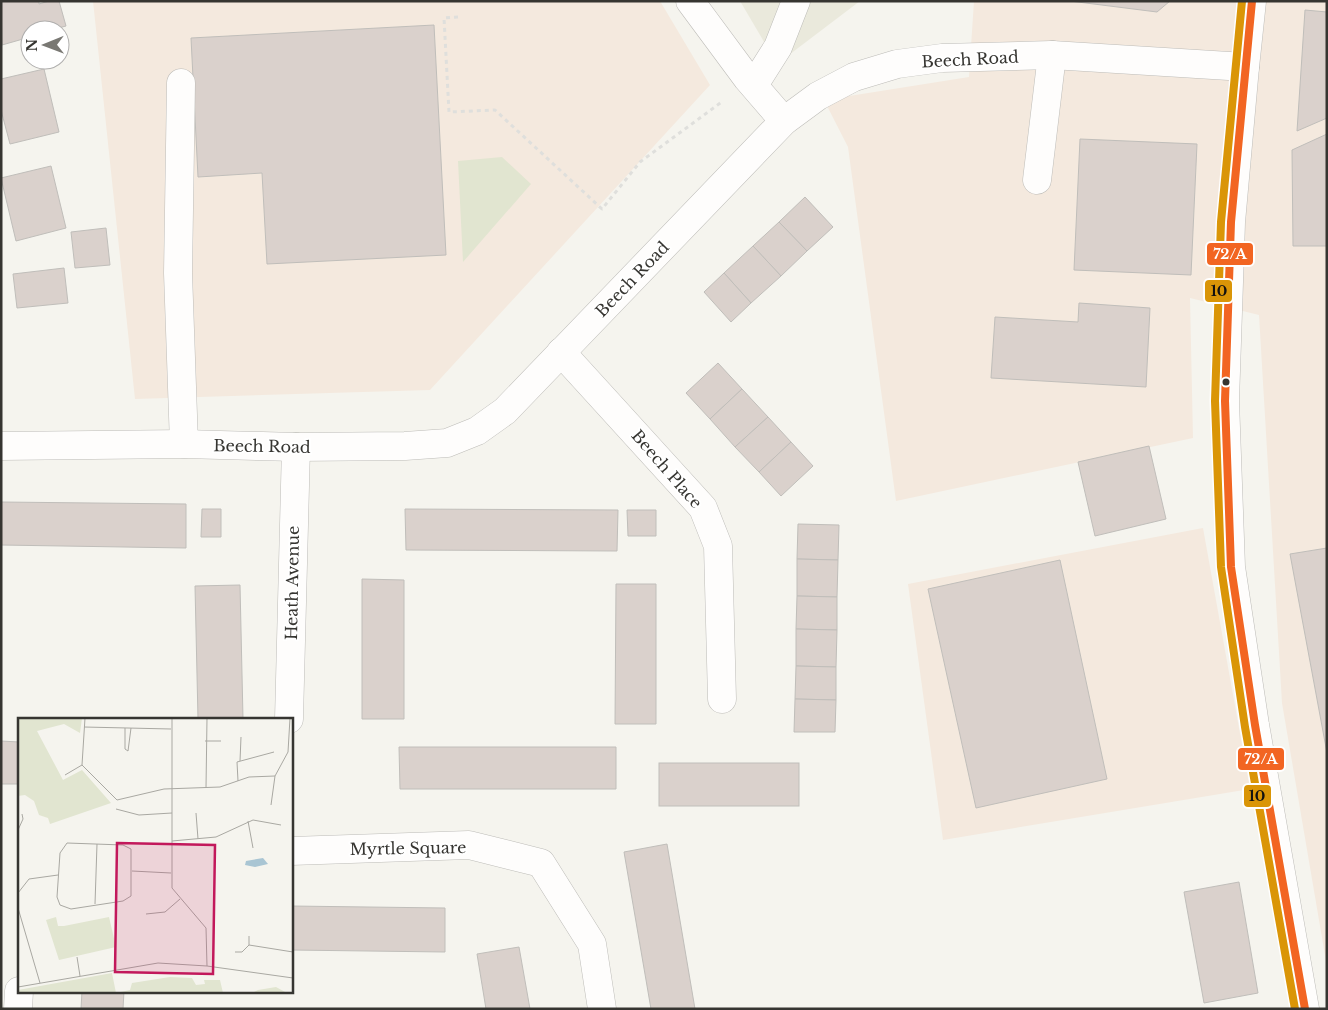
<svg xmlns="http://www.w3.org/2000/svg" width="1328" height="1010" viewBox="0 0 1328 1010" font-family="'Libre Baskerville',serif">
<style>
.commercial{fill:#f4e9de}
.built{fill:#eae9dc}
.green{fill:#e1e5d0}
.building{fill:#dad1cc;stroke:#c0beba}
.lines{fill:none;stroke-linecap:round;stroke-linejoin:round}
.minor-casing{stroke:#bdbcb8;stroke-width:29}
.major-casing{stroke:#bdbcb8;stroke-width:29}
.path{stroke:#dfdfdc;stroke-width:3;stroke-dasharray:4 4;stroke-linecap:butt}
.minor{stroke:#fefdfc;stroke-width:28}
.major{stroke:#fefdfc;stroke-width:28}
.bus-1-casing{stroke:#fff;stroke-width:11}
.bus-2-casing{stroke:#fff;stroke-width:11}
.bus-1{stroke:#f26522;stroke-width:8}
.bus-2{stroke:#da9507;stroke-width:8}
.bus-dot{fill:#363531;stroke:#fff;stroke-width:2}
.labels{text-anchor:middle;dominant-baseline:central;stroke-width:4;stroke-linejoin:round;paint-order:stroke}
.street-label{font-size:16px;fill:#363531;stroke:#fff}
.inset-road{fill:none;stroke:#a9a8a2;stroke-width:1}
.view{fill:#c2185b;fill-opacity:0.15;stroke:#c2185b;stroke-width:2.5}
.inset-edge{fill:none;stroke:#363531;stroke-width:2.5}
.line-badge{stroke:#fff;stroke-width:2}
.badge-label{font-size:14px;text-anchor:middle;font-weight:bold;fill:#fff}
.pale-badge-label{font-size:14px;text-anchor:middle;font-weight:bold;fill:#111}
</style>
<rect width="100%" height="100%" fill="#f5f4ee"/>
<g class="commercial">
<polygon points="93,1 660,1 710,85 430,390 135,399"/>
<polygon points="974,1 1327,1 1327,967 1282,703 1259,315 1190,298 1193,438 896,501 848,147 824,100 969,77"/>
<polygon points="1203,528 1250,789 943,840 908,584"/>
</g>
<polygon class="built" points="740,1 860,1 777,64"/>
<polygon class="green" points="502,157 531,184 463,262 458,161"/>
<g class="building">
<polygon points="1,1 39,1 39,4 49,1 59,1 66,26 51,30 30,30 30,37 2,45"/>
<polygon points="1070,1 1170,1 1157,12"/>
<polygon points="1305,10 1327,12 1327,118 1297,131"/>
<polygon points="434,25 446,255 267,264 262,173 198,177 191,38"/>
<polygon points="44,69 59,132 10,144 1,110 1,79"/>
<polygon points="1327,134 1327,246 1293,246 1292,150"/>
<polygon points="1080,139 1197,144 1191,275 1074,270"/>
<polygon points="51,166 66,228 16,241 1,178"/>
<polygon points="805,197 833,227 807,251 779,222"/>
<polygon points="779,222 807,251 781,276 753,246"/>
<polygon points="106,228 110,265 75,268 71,232"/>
<polygon points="753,246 781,276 751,303 724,273"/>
<polygon points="64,268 68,303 17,308 13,274"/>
<polygon points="724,273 751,303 731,322 704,292"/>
<polygon points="1079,303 1150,308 1146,387 991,378 995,317 1078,322"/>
<polygon points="718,363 742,389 710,419 686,393"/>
<polygon points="742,389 768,417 735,447 710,419"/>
<polygon points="768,417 791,442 759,472 735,447"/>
<polygon points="791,442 813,466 781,496 759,472"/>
<polygon points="1149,446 1166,519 1095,536 1078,462"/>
<polygon points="1,502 186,504 186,548 1,545"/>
<polygon points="202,509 221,509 221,537 201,537"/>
<polygon points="405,509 618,510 617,551 406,550"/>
<polygon points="627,510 656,510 656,536 628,536"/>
<polygon points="798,524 839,525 838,560 797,559"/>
<polygon points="1327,548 1327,753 1290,554"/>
<polygon points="797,559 838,560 837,597 797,596"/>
<polygon points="1060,560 1107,779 976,808 928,589"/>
<polygon points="362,579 404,580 404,719 362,719"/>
<polygon points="616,584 656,584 656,724 615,724"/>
<polygon points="240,585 243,719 198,719 195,586"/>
<polygon points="797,596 837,597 837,630 796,629"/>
<polygon points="796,629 837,630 836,667 796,666"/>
<polygon points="796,666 836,667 836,700 795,699"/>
<polygon points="795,699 836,700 835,732 794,732"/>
<polygon points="1,741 19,742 19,784 1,784"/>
<polygon points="399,747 616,747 616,789 400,789"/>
<rect x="659" y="763" width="140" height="43"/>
<polygon points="667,844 695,1009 651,1009 624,852"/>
<polygon points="1239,882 1258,993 1204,1003 1184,892"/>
<polygon points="291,906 445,908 445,952 291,950"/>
<polygon points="519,947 530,1009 486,1009 477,954"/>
<polygon points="82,991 124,991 123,1009 81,1009"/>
</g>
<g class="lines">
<defs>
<g id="minor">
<polyline points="690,1 747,78 784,121"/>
<polyline points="181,83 178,273 184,444"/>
<polyline points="754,85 778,47 796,1"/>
<polyline points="1037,180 1052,55"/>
<polyline points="561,352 703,508 718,546 722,699"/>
<polyline points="1,446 184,444 296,447 405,446 447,443 477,431 505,411 784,121 818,96 854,77 897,64 942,58 1052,55 1245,67"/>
<polyline points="289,719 296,447"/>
<polyline points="291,851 469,845 541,863 592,944 602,1009"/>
<polyline points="18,1009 19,991"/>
</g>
<polyline id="major" points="1252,1 1245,67 1231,222 1225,401 1231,567 1255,725 1305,1009"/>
</defs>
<use href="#minor" class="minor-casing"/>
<use href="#major" class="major-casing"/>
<polyline class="path" points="458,17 444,18 449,112 495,110 602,209 640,162 723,101"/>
<use href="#minor" class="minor"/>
<use href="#major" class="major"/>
<defs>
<polyline id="bus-1" points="1252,1 1231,222 1225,401 1231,567 1255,725 1305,1009"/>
<polyline id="bus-2" points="1242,1 1221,222 1215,401 1221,567 1245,727 1295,1009"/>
</defs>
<use href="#bus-1" class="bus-1-casing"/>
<use href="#bus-2" class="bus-2-casing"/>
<use href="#bus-1" class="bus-1"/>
<use href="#bus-2" class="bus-2"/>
</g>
<circle class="bus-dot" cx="1226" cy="382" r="4.5"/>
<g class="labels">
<g class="street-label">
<text transform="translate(970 59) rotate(-3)">Beech Road</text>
<text transform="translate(632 279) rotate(-46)">Beech Road</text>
<text transform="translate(262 446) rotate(1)">Beech Road</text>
<text transform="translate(667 469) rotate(49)">Beech Place</text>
<text transform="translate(292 583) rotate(-89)">Heath Avenue</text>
<text transform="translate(408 848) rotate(-1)">Myrtle Square</text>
</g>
</g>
<g transform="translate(18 718)">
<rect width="275" height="275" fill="#f5f4ee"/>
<path d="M0,0H64L62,15L46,6L19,13L45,62L64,52L93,85L32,106L30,100L21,97L16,83L7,77L0,78ZM38,199L40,208H46L91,199L98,229L41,242L28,202ZM94,255L98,275L112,272L114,265L152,259L174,260L178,267L187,266L186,262H202L205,275H0V272ZM258,269L269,275H234L240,272Z" fill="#e1e5d0"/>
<path d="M245,140L250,146L237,149L227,147L228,143Z" fill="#a9c5d3"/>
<path class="inset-road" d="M67,0L64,47L99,82L146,71L202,69L231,59L257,58M154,0V170L188,210L189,248M66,9L153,11M107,10V31L110,33L113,10M187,23H203M222,43L223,19M47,57L64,47M220,63L219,44L256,34M188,70L189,0M253,87L257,58L270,34L272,0M98,91L121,97L154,95M178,95L180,121M230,103L235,130M0,112L5,101L4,96M154,123L198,119L235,102L263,107M49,125L105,127L113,131V178L105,183L53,191L42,187L39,179L42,135ZM114,153L153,155M0,175L11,161L40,157M77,186L79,126M0,190L22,265M128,196L147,194L162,181M231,218V227L275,234M217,234H224L231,227M59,239L62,258M0,269L140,245L189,248L275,260"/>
<path class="view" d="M99,125L197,127L195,256L97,254Z"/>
<rect width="275" height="275" class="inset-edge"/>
</g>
<g class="line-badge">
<rect x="1206" y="242" width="48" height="24" rx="5" fill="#f26522"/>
<rect x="1204" y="279" width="29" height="24" rx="5" fill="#da9507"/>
<rect x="1237" y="747" width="48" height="24" rx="5" fill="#f26522"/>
<rect x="1243" y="784" width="29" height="24" rx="5" fill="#da9507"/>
</g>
<g class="badge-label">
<text x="1230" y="259">72/A</text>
<text x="1261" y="764">72/A</text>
</g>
<g class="pale-badge-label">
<text x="1219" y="296">10</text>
<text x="1257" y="801">10</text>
</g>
<rect width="1328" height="1010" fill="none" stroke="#363531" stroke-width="5"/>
<g transform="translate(45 45) rotate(269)"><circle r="24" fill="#ffffff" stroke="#afaead"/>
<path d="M0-4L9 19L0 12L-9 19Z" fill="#797873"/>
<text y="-8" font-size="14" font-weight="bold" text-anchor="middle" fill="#363531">N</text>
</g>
</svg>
